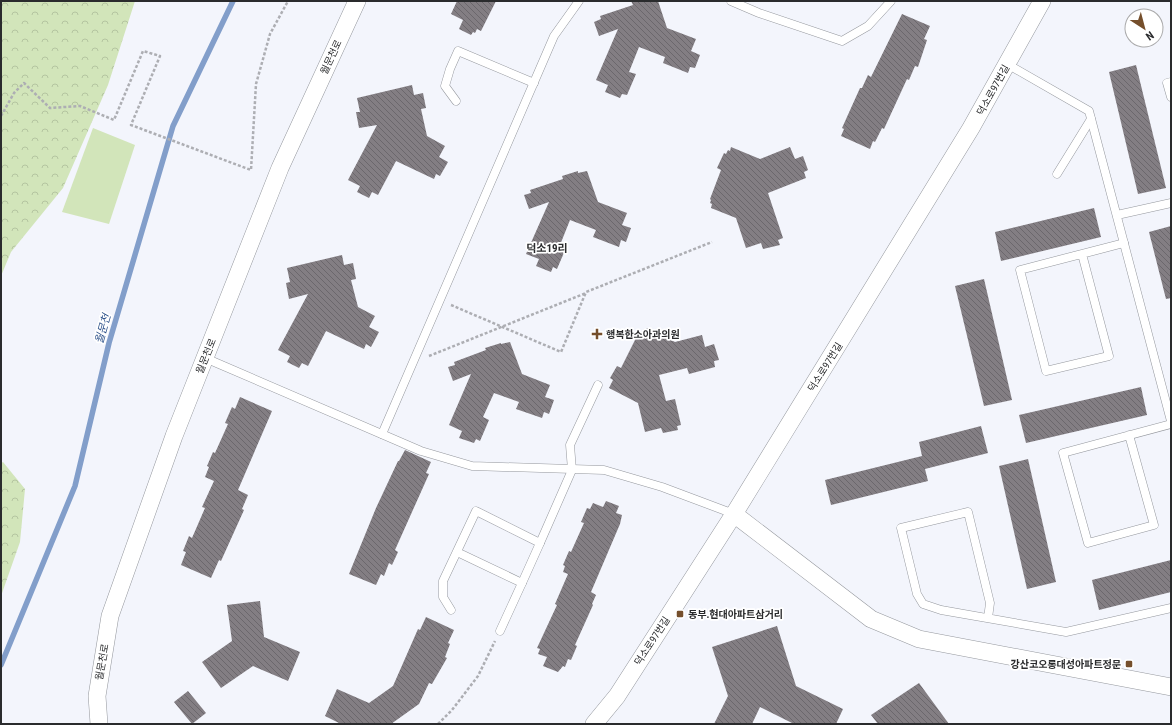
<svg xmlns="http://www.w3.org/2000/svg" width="1172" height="725" viewBox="0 0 1172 725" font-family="'Roboto Condensed','Noto Sans KR',sans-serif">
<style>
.forest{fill:url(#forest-crowns)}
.pitch{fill:#d2e5ba}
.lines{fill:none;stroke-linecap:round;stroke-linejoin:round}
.stream{stroke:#829eca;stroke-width:5.5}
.building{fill:url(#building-back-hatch)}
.lane-casing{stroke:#95989e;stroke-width:9}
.street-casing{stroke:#95989e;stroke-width:18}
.path{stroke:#adaeb3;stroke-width:2.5;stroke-dasharray:3 2;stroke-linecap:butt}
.lane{stroke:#fff;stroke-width:8}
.street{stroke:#fff;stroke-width:17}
.poi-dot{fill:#754f2c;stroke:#fff;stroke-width:1.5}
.labels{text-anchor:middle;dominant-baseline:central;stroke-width:3.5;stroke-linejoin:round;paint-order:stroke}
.street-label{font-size:10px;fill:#2a2b2d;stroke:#fff}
.poi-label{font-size:10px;font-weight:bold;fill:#2a2b2d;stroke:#fff;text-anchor:start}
.neighbourhood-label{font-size:11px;font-weight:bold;fill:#2a2b2d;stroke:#fff}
.water-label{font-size:11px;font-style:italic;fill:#2f538b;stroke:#fff}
</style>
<defs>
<pattern id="forest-crowns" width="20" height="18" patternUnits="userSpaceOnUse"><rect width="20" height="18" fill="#d2e5ba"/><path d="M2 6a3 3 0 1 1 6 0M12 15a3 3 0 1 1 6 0" fill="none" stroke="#b4c5a0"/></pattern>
<pattern id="building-back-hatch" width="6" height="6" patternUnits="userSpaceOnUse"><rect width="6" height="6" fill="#837e83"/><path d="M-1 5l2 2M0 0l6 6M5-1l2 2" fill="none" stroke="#6b676c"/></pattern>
</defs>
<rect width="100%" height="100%" fill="#f3f5fc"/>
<g class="forest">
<polygon points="1,1 135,1 108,85 63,188 11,252 1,276"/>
<polygon points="3,462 25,489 20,542 1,596 1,463"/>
</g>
<polygon class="pitch" points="93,128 135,145 109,224 62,212"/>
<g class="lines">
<polyline class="stream" points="1,665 75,486 109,343 173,126 233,1"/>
</g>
<g class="building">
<polygon points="457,1 496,1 481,31 477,29 475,33 473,32 471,35 459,29 463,20 451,14"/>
<polygon points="631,1 658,1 667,28 696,39 691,51 700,55 695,68 690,67 688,73 663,63 665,57 639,47 629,72 636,74 627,95 622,94 620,98 605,92 608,85 596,80 618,29 599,36 594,22 601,19 600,16 633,5"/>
<polygon points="902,14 930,26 924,39 927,40 918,67 915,66 909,80 907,79 884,129 882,128 875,142 873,141 870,149 841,136 844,129 842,128 860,88 862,88 868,75 871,77"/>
<polygon points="1136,65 1166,188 1138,194 1109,72"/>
<polygon points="412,85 414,95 423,93 426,108 421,109 427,136 445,146 439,157 448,162 440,176 436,174 434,179 396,161 378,195 372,192 369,198 357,192 360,186 348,180 377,125 359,128 356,112 360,112 357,98"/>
<polygon points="731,147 760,159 790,147 795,159 803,156 808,170 804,172 806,178 768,193 783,238 778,240 780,245 763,249 761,243 746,248 736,218 711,208 712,204 710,203 711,200 710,199 721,170 717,168 724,153 726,154 728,150 730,151"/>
<polygon points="578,171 578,173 587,171 598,202 627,213 622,225 631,228 626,242 621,240 619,247 593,237 596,230 570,220 560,245 566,248 557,269 553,267 551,272 536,266 539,259 526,254 549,202 529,209 524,195 531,193 530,190 563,179 562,176"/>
<polygon points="1094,208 1101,237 1001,261 995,232"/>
<polygon points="1171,226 1171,298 1166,299 1149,232"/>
<polygon points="342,255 344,265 353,263 356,279 351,280 358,307 375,316 369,327 379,332 371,347 366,344 364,349 326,331 308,366 302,363 299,368 287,362 290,356 278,350 308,294 289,299 286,283 290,282 287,268"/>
<polygon points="984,279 1012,400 984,406 955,286"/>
<polygon points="647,328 675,342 702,335 705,347 714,344 719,360 714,361 715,367 689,374 687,368 659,375 666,401 675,399 681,425 677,426 678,430 663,433 661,428 645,432 638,403 609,388 613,380 610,378 617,366 621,368 638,334 641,335 644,329 646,330"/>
<polygon points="510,342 522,374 550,385 545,397 554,400 549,414 544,412 542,418 516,409 519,402 494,393 483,417 489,420 480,441 476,439 474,443 459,438 462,431 449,425 471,374 453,381 448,367 455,365 454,362 486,350 485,348 501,343 501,344"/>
<polygon points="1141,387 1147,415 1026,443 1019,415"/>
<polygon points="240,397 272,411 238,490 248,495 242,509 244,510 221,561 219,560 211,578 181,565 186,552 183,551 189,536 192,538 205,508 202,507 214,481 205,477 209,467 207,466 213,452 215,453 228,424 225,423 232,407 235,409"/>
<polygon points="981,426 988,453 925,469 928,481 831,505 825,480 922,456 919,442"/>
<polygon points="405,450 431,462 426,473 429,474 395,550 398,552 392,565 389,563 384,576 381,574 376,585 349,574 376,508 398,461 399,461"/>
<polygon points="1028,459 1056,582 1027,589 999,466"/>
<polygon points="606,501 619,506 616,513 622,515 620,524 591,592 596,595 592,604 593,605 575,645 577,646 571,660 568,659 565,667 563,666 558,672 543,666 547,657 538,654 540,649 537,648 557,605 555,604 568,574 563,572 565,566 563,565 569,551 571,552 584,523 581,522 587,508 590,509 593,503 603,507"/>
<polygon points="1171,560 1171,592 1099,610 1092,580"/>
<polygon points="260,601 264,637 300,652 288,681 253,666 221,688 202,662 232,641 227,605"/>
<polygon points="426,617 454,630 448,643 450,644 445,657 447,658 432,684 429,683 419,704 391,724 341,724 325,716 337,689 369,703 393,686 418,629 420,630"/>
<polygon points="777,626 796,686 843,709 836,724 794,724 760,707 752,724 714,724 728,696 712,647"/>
<polygon points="919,683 949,724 878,724 871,715"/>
<polygon points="188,691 206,713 192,724 174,702"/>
</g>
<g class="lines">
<defs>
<g id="lane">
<polyline points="731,1 759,13 842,41 868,26 891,1"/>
<polyline points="1007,64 1089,111 1171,421"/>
<polyline points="1171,82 1167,83 1171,97"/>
<polyline points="456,101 445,86 450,69 458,51 534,83"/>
<polyline points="1057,174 1091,119"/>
<polyline points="1117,215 1171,203"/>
<polyline points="1082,254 1109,356 1046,371 1020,270 1124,243"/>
<polyline points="205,358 421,451 472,466 604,470 662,487 734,514"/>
<polyline points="382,434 554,36 579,1"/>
<polyline points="1129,435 1154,525 1088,543 1063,453 1171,424"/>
<polyline points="540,543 572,470 570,445 598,385"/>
<polyline points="451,610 443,597 443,581 476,511 540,543 522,583 457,552"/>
<polyline points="988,618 990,603 968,512 901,528 917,594 923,604 941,610 1066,632 1171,608"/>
<polyline points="500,631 522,583"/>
</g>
<g id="street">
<polyline points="734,514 871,619 919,639 1171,687"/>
<polyline points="99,724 97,696 110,616 174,436 280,168 357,1"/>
<polyline points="594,724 617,696 734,514 971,128 1042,1"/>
</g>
</defs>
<use href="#lane" class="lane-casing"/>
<use href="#street" class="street-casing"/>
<g class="path">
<polyline points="1,116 14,93 24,83 50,108 80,106 114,120 143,51 160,56 131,125 251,170 256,84 270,34 288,1"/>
<polyline points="451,305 561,352 586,292 712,242"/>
<polyline points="429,356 586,293"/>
<polyline points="438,724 452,710 478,676 495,641"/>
</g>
<use href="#lane" class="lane"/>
<use href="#street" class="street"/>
</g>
<g class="poi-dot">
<path d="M595 328h4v4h4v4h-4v4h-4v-4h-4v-4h4z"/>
<rect x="676" y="610" width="8" height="8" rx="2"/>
<rect x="1125" y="660" width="8" height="8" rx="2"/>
</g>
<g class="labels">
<g class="street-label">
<text transform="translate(331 57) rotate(-65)">월문천로</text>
<text transform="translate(993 90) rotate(-61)">덕소로97번길</text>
<text transform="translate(206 356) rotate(-68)">월문천로</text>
<text transform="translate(825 367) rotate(-58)">덕소로97번길</text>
<text transform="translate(652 641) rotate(-57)">덕소로97번길</text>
<text transform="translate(102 662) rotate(-80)">월문천로</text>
</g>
<g class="poi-label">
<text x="606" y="334">행복한소아과의원</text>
<text x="688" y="614">동부.현대아파트삼거리</text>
<text x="1121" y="664" text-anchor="end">강산코오롱대성아파트정문</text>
</g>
<g class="neighbourhood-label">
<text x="547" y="248">덕소19리</text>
</g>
<g class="water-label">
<text transform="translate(103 329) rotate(-74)">월문천</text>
</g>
</g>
<rect width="1172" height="725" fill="none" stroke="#2a2b2d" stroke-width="4"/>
<g transform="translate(1144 28) rotate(144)"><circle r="19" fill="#ffffff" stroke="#aaaaab"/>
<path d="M0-3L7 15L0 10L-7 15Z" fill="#754f2c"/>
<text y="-6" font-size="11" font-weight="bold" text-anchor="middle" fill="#2a2b2d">N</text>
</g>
</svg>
